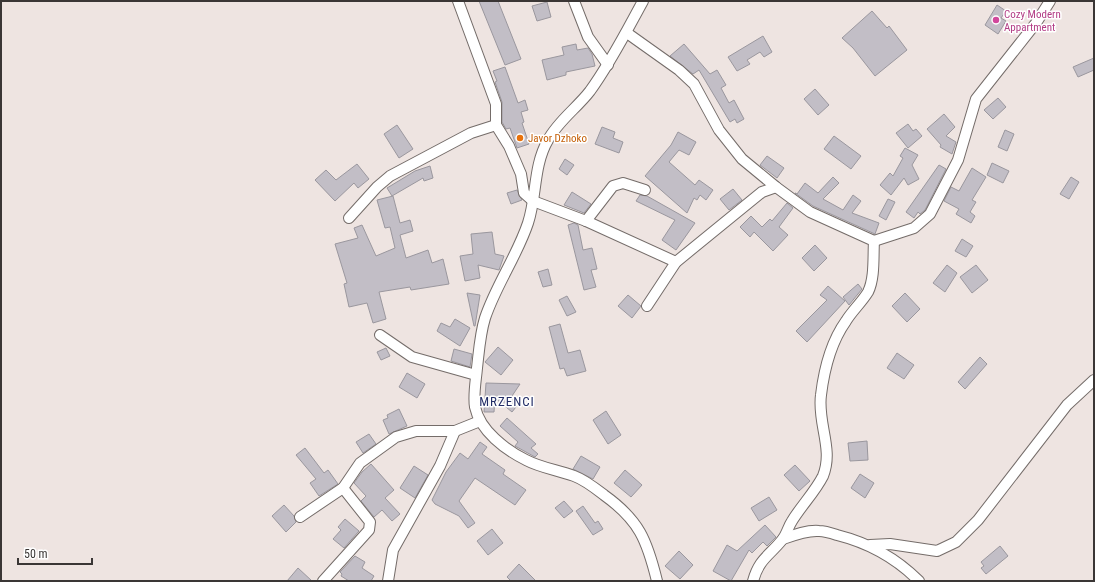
<svg xmlns="http://www.w3.org/2000/svg" width="1095" height="582" viewBox="0 0 1095 582" font-family="'Roboto Condensed',sans-serif">
<style>
.building{fill:#c2bec6;stroke:#9a979e}
.lines{fill:none;stroke-linecap:round;stroke-linejoin:round}
.minor-casing{stroke:#746c69;stroke-width:12}
.minor{stroke:#fff;stroke-width:10}
.hotel-dot{fill:#d1479c;stroke:#fff;stroke-width:1.5}
.food-dot{fill:#e8710a;stroke:#fff;stroke-width:1.5}
.labels{text-anchor:middle;dominant-baseline:central;stroke-width:3;stroke-linejoin:round;paint-order:stroke}
.hotel-label{font-size:11px;fill:#b23c85;stroke:#fff;text-anchor:start}
.food-label{font-size:11px;fill:#c56008;stroke:#fff;text-anchor:start}
.quarter-label{font-size:13px;letter-spacing:1px;fill:#242e67;stroke:#fff}
</style>
<rect width="100%" height="100%" fill="#eee4e1"/>
<g class="building">
<polygon points="479,1 498,1 521,59 505,65"/>
<polygon points="547,2 551,17 537,21 532,6"/>
<polygon points="997,5 1006,11 1001,18 1006,21 998,34 985,25"/>
<polygon points="872,11 887,28 889,26 907,50 875,76 853,48 842,38"/>
<polygon points="763,36 772,52 764,57 760,52 747,60 750,64 737,71 728,57"/>
<polygon points="576,44 577,50 588,48 592,54 595,66 566,72 566,75 547,80 542,60 564,55 562,47"/>
<polygon points="684,44 710,74 717,70 726,85 721,88 729,103 734,100 744,119 737,123 735,119 730,122 699,70 693,74 670,56"/>
<polygon points="1094,58 1094,70 1078,77 1073,67"/>
<polygon points="505,67 518,103 525,100 528,110 521,112 524,122 522,123 529,144 517,148 510,128 506,129 502,122 502,102 495,82 497,81 493,71"/>
<polygon points="815,89 829,105 818,115 804,99"/>
<polygon points="998,98 1006,107 993,119 984,110"/>
<polygon points="944,114 955,127 946,136 956,142 952,154 940,147 941,145 927,129"/>
<polygon points="908,124 913,131 916,129 922,136 908,148 896,133"/>
<polygon points="397,125 413,149 399,158 384,134"/>
<polygon points="602,127 615,132 613,138 623,142 619,153 595,144"/>
<polygon points="1005,130 1014,134 1007,151 998,147"/>
<polygon points="678,132 696,142 689,155 679,150 669,162 695,185 699,180 713,190 706,200 700,195 697,200 694,198 687,213 645,176 671,145"/>
<polygon points="834,136 861,156 851,169 824,149"/>
<polygon points="905,148 918,155 912,165 919,179 908,185 904,178 891,195 880,185 890,173 893,176 903,158 900,156"/>
<polygon points="767,156 784,168 777,178 760,165"/>
<polygon points="565,159 574,165 567,175 559,169"/>
<polygon points="992,163 1009,171 1003,183 987,175"/>
<polygon points="357,164 369,179 358,188 354,183 335,201 315,180 326,170 336,180"/>
<polygon points="939,165 946,169 925,210 920,214 918,212 914,218 906,212"/>
<polygon points="430,166 433,178 424,181 423,178 392,196 387,188 415,171"/>
<polygon points="972,168 986,177 972,200 976,202 970,212 975,216 971,223 956,214 959,209 944,201 951,187 959,191"/>
<polygon points="833,177 839,183 823,199 843,210 853,195 861,201 852,213 879,223 875,234 813,206 795,193 797,194 805,183 818,193"/>
<polygon points="1071,177 1079,182 1069,199 1060,194"/>
<polygon points="733,189 742,200 729,210 720,199"/>
<polygon points="517,190 522,200 511,204 507,193"/>
<polygon points="572,192 591,204 584,213 564,205"/>
<polygon points="640,195 647,196 695,223 676,250 662,240 675,220 636,201"/>
<polygon points="393,196 400,223 410,220 413,231 400,235 406,258 428,250 432,263 443,259 449,284 411,290 410,287 379,292 386,319 373,323 367,303 349,307 344,284 347,283 335,244 358,238 354,228 362,225 376,256 395,248 390,227 385,228 377,200"/>
<polygon points="888,199 895,202 886,220 879,216"/>
<polygon points="787,203 793,208 779,227 788,235 773,251 754,232 750,237 740,227 751,216 762,227 770,219 772,221"/>
<polygon points="574,223 578,225 583,250 592,248 597,269 591,270 596,287 584,290 568,225"/>
<polygon points="492,232 495,254 504,256 499,270 478,265 480,278 465,281 460,256 473,254 471,234"/>
<polygon points="962,239 973,246 966,257 955,251"/>
<polygon points="815,245 827,258 814,271 802,258"/>
<polygon points="947,265 957,273 945,292 933,283"/>
<polygon points="976,265 988,280 972,293 960,277"/>
<polygon points="548,269 552,285 543,287 538,272"/>
<polygon points="858,284 862,289 849,305 843,297"/>
<polygon points="828,286 845,301 807,342 796,331 827,300 820,295"/>
<polygon points="467,293 480,295 475,326 474,326"/>
<polygon points="905,293 920,309 907,322 892,306"/>
<polygon points="628,295 641,306 632,318 618,306"/>
<polygon points="567,296 576,312 567,316 559,300"/>
<polygon points="455,319 470,328 460,346 437,331 441,323 450,327"/>
<polygon points="560,324 568,353 580,350 586,371 567,376 564,368 560,369 549,327"/>
<polygon points="498,347 513,360 501,375 485,362"/>
<polygon points="386,348 390,356 381,360 377,352"/>
<polygon points="454,349 472,354 470,367 451,361"/>
<polygon points="897,353 914,365 904,379 887,368"/>
<polygon points="980,357 987,364 965,389 958,382"/>
<polygon points="407,373 425,384 417,398 399,387"/>
<polygon points="486,383 520,384 512,396 520,402 512,412 495,398 494,412 484,412"/>
<polygon points="399,409 407,426 389,434 383,420 388,418 387,415"/>
<polygon points="606,411 621,435 608,444 593,420"/>
<polygon points="507,418 536,444 531,448 538,454 535,457 515,446 518,442 500,426"/>
<polygon points="369,434 376,444 363,453 356,442"/>
<polygon points="867,441 868,460 850,461 848,443"/>
<polygon points="480,442 487,447 482,454 505,470 503,474 526,490 515,505 475,478 459,501 475,523 468,528 459,516 435,504 432,500 446,472 460,453 468,459"/>
<polygon points="305,448 324,473 328,470 338,484 319,496 310,483 316,479 296,455"/>
<polygon points="581,456 600,467 593,479 573,469"/>
<polygon points="371,464 394,490 385,498 400,514 392,521 382,510 374,517 361,501 366,496 354,483 362,472"/>
<polygon points="795,465 810,481 799,491 784,475"/>
<polygon points="414,466 428,475 415,498 400,488"/>
<polygon points="625,470 642,485 631,497 614,483"/>
<polygon points="860,474 874,483 865,498 851,488"/>
<polygon points="769,497 777,510 759,521 751,508"/>
<polygon points="564,501 573,511 564,518 555,508"/>
<polygon points="284,505 294,516 296,522 286,532 272,516"/>
<polygon points="583,506 595,523 598,521 603,529 593,535 576,511"/>
<polygon points="345,519 359,531 344,548 333,539 341,530 338,527"/>
<polygon points="765,525 776,537 767,546 763,542 752,553 749,550 731,581 713,571 727,545 737,551"/>
<polygon points="492,529 503,543 488,555 477,541"/>
<polygon points="1000,546 1008,556 986,574 981,568 984,566 981,562"/>
<polygon points="679,551 693,565 680,579 665,566"/>
<polygon points="355,556 365,562 362,568 374,576 371,581 349,581 341,576 342,574 340,572"/>
<polygon points="519,564 536,581 511,581 507,577"/>
<polygon points="298,568 312,581 287,581"/>
</g>
<g class="lines">
<defs>
<g id="minor">
<polyline points="458,1 496,104 496,125"/>
<polyline points="574,1 588,37 608,65"/>
<path d="M643,1C626,32 611,62 590,91C577,108 558,121 548,140C533,166 537,196 528,223C517,256 496,285 485,318C480,334 479,351 477,368C476,380 473,395 475,407C480,431 506,450 526,460C541,468 558,470 574,476C585,480 595,488 604,495C639,520 647,540 657,581"/>
<path d="M627,33L679,70L694,84L719,130L742,159L776,187L810,212L874,241C873,256 875,278 868,292C862,302 852,311 846,321C831,342 824,370 821,395C817,423 834,449 823,476C815,492 801,506 792,521C788,527 787,534 782,540C769,556 759,559 753,581"/>
<polyline points="349,218 377,187 390,176 471,133 496,125 509,146 521,174 524,193 533,201 586,221 676,262"/>
<polyline points="586,221 613,186 623,183 645,190"/>
<polyline points="874,241 914,228 930,214 958,160 976,99 1036,23 1050,1"/>
<polyline points="647,306 676,262 762,192 776,187"/>
<polyline points="380,335 412,357 476,375"/>
<polyline points="300,517 343,488 360,463 396,437 416,431 455,431 480,421"/>
<path d="M783,539C794,535 807,530 819,531C825,531 831,533 837,535C869,543 895,557 919,581"/>
<polyline points="870,545 890,544 937,551 956,542 978,520 1067,405 1094,380"/>
<polyline points="323,581 369,530 370,522 343,488"/>
<polyline points="388,581 393,550 440,466 455,431"/>
</g>
</defs>
<use href="#minor" class="minor-casing"/>
<use href="#minor" class="minor"/>
</g>
<circle class="hotel-dot" cx="996" cy="20" r="4"/>
<circle class="food-dot" cx="520" cy="138" r="4"/>
<g class="labels">
<g class="hotel-label">
<text x="1004" y="14">Cozy Modern<tspan x="1004" dy="13">Appartment</tspan></text>
</g>
<g class="food-label">
<text x="528" y="138">Javor Dzhoko</text>
</g>
<g class="quarter-label">
<text x="507" y="401">MRZENCI</text>
</g>
</g>
<rect width="1095" height="582" fill="none" stroke="#3a3635" stroke-width="4"/>
<path d="M18 558v6h74v-6" fill="none" stroke="#3a3635" stroke-width="2"/>
<text x="24" y="558" font-size="12" fill="#3a3635" stroke="#ffffff" stroke-width="3" paint-order="stroke">50 m</text>
</svg>
